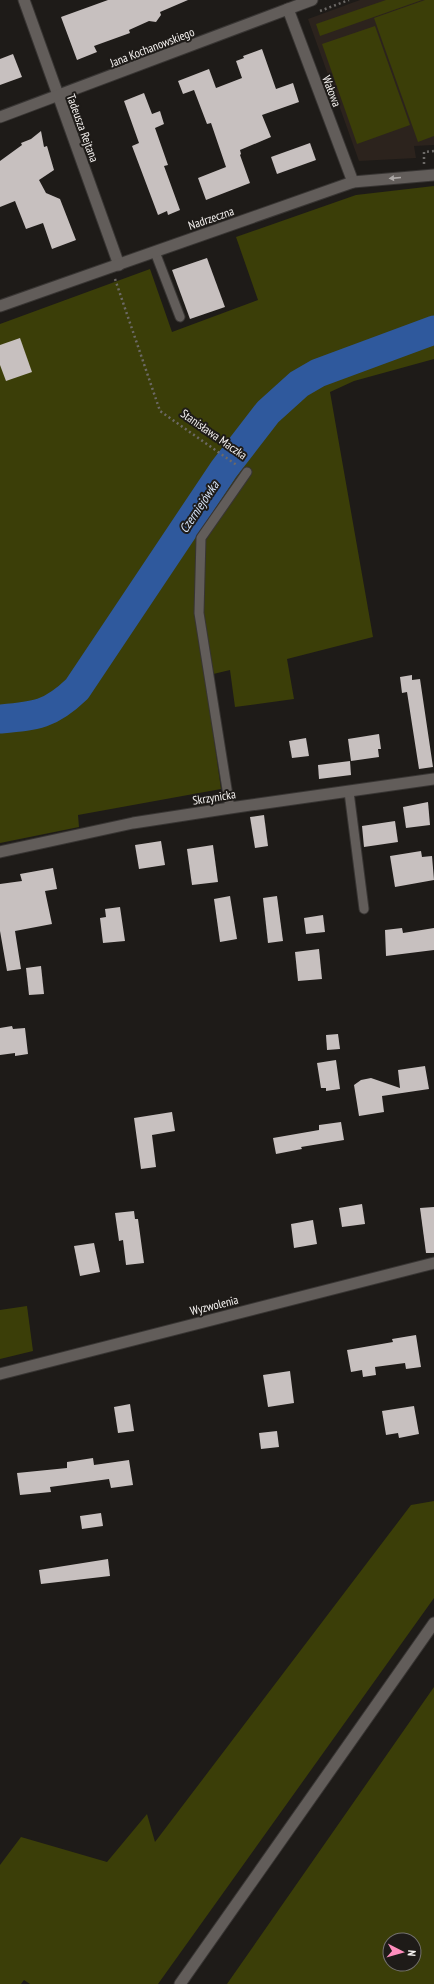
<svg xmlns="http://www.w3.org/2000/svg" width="434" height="1984" viewBox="0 0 434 1984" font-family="'PT Sans Narrow',sans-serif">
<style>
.built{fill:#2c231d}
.green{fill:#3b3e08;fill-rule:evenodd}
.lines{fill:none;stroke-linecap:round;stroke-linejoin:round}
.river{stroke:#2f599d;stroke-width:29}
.building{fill:#c7c0bf}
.service-casing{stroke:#383533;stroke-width:11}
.pedestrian-casing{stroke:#383533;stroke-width:13}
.minor-casing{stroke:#383533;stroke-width:13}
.tertiary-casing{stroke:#383533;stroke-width:13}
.path{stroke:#6c6966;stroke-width:2.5;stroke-dasharray:2 3;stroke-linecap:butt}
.service{stroke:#625d5a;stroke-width:9}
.pedestrian{stroke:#625d5a;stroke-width:11}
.minor{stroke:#625d5a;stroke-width:11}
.tertiary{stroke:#625d5a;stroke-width:11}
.oneway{fill:#aca8a6}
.labels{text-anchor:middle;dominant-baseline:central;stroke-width:4;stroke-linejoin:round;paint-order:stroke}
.street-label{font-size:12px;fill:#f6f3f1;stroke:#1e1b18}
.water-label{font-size:13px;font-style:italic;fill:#d6e3f6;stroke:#1e1b18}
</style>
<rect width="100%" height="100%" fill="#1e1b18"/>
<polygon class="built" points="360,0 434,0 434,145 414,146 416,158 359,161 308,19"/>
<g class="green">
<polygon points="386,0 422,0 320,36 316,24"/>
<polygon points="425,0 434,0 434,136 418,142 374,18"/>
<polygon points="375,26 410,125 357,144 322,44"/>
<polygon points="434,186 434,359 354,381 330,392 373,637 287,659 294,699 235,707 230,670 205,676 221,789 78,815 79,827 0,843 0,324 150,269 172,332 258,300 236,237 356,195"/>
<polygon points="27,1306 33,1351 0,1359 0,1310"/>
<polygon points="434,1501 434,1598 158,1984 30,1984 24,1980 21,1984 0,1984 0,1865 21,1837 107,1862 147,1814 155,1842 411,1505"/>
<path d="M434,1687V1984H227ZM390,1940H414V1964H390Z"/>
</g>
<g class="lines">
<path class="river" d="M0,719C36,716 50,715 77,689L224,469L268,412L299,384L318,373L434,330"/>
</g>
<g class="building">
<polygon points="108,0 188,0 160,12 161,15 156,22 149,21 129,30 130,33 94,46 97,52 77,60 61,17"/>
<polygon points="262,49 276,89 293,83 299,102 262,115 271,137 240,150 241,154 240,155 250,183 206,200 198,178 226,167 211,123 207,124 194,90 183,94 178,81 209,69 216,88 242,78 236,61 244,58 243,56"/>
<polygon points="13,54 22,77 0,85 0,59"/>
<polygon points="144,93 152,114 160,111 164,124 155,128 168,165 164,166 180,210 168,215 167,211 158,215 132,146 139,143 124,101"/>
<polygon points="41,131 44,147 47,146 54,170 39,180 46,193 60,199 76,240 52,249 43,223 26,229 15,201 0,207 0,161 22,145 21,143 31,139"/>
<polygon points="310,143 316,160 277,174 271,157"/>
<polygon points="207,258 225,307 190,319 172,270"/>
<polygon points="20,338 32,372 6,381 0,365 0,345"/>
<polygon points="412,675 412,680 420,679 433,767 419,769 407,692 402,693 400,677"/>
<polygon points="379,734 381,749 378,749 379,757 351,761 348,739"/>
<polygon points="306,738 309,756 292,758 289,741"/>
<polygon points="350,761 351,775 319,779 318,765"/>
<polygon points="428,802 430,825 406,828 403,807"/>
<polygon points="264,815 268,846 255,848 250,817"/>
<polygon points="395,821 398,842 364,847 362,826"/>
<polygon points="161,841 165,865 139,869 135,845"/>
<polygon points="213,845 218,882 192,885 187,849"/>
<polygon points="421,851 422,857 432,856 434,880 395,887 390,856"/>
<polygon points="53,868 57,889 45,891 52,924 15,931 21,969 7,971 0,931 0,884 22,881 20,874"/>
<polygon points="230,896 237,939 220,942 214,899"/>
<polygon points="277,896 283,941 268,943 263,898"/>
<polygon points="120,907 125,941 103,943 100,918 106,917 105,909"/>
<polygon points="323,915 325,932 306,934 304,918"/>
<polygon points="402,928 403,933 434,928 434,950 386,956 385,930"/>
<polygon points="319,949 322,979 298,981 295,952"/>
<polygon points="41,966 44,994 29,995 26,968"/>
<polygon points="12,1026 13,1029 25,1028 28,1054 15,1056 15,1053 0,1055 0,1028"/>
<polygon points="338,1034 340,1049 327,1050 326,1035"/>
<polygon points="336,1060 340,1089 326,1091 326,1088 321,1088 317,1063"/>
<polygon points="425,1066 429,1089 382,1096 384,1112 359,1116 354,1085 361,1080 371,1078 400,1088 398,1070"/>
<polygon points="172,1112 175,1131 152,1135 156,1167 141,1169 134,1118"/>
<polygon points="341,1122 344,1140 301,1147 302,1149 276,1154 273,1138 319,1130 319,1125"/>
<polygon points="362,1204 365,1224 342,1227 339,1208"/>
<polygon points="434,1207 434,1253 426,1253 420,1208"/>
<polygon points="134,1211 135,1219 138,1219 144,1263 126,1265 123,1240 119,1241 115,1213"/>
<polygon points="313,1220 317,1244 294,1248 291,1224"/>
<polygon points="94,1243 100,1272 80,1276 74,1246"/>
<polygon points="416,1335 421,1367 406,1369 405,1363 375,1367 376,1375 363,1377 362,1370 351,1372 347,1350 393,1342 392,1339"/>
<polygon points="290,1371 294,1403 268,1407 263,1375"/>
<polygon points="130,1404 134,1431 118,1433 114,1407"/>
<polygon points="414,1406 419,1434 399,1438 398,1433 386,1435 382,1411"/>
<polygon points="277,1431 279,1447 261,1449 259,1433"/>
<polygon points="93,1458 94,1465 129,1460 133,1485 111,1488 109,1479 50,1487 51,1492 20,1495 17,1473 67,1468 67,1462"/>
<polygon points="101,1513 103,1526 82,1529 80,1516"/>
<polygon points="108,1559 110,1576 41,1584 39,1570"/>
</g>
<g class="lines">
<defs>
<g id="service">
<polyline points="155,252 180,317"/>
<polyline points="349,792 364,909"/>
<polyline points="230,808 199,613 201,538 247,472"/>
</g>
<polyline id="pedestrian" points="180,1984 434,1623"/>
<g id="minor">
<polyline points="24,0 119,265"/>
<polyline points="288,9 353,182"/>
<polyline points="0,117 312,0"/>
<polyline points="0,306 353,182 434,175"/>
<polyline points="0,852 133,823 230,808 434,779"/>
</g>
<polyline id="tertiary" points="0,1374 434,1263"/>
</defs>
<use href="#service" class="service-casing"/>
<use href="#pedestrian" class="pedestrian-casing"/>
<use href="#minor" class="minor-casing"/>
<use href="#tertiary" class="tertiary-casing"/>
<g class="path">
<polyline points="320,11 349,0"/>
<polyline points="424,164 424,152 434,151"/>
<polyline points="115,279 160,411 238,466"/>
</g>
<use href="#service" class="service"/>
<use href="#pedestrian" class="pedestrian"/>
<use href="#minor" class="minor"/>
<use href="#tertiary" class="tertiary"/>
</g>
<defs><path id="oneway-solid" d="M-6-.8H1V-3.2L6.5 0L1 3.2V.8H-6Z"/></defs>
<use class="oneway" href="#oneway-solid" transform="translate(395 178) rotate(175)"/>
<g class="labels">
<g class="street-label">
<text transform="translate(152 47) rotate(-21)">Jana Kochanowskiego</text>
<text transform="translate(332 91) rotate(69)">Wałowa</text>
<text transform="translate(83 128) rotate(70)">Tadeusza Rejtana</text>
<text transform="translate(211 218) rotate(-19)">Nadrzeczna</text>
<text transform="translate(214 434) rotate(35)">Stanisława Maczka</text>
<text transform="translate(214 797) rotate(-9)">Skrzynicka</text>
<text transform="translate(214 1305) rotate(-14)">Wyzwolenia</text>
</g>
<g class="water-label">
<text transform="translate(199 507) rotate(-56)">Czerniejówka</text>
</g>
</g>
<g transform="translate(402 1952) rotate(96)"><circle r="19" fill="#1e1b18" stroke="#74716f"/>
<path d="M0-3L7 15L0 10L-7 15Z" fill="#fe8ebd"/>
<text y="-6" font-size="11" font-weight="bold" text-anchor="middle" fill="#f6f3f1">N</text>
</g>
</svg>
